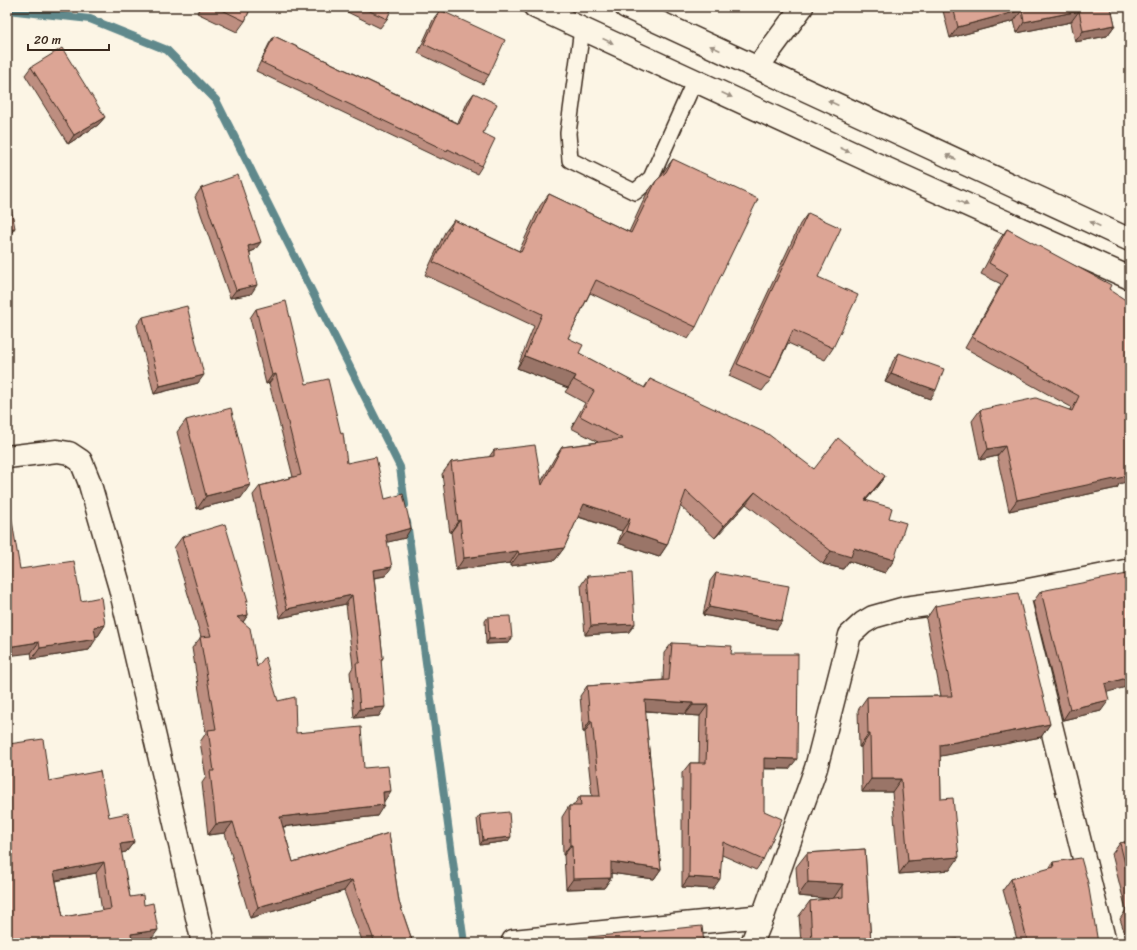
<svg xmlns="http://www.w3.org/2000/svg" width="1137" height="950" viewBox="0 0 1137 950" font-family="Sriracha,sans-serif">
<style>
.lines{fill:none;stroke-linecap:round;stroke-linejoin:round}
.stream{stroke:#60898c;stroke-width:8}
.service-casing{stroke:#3b2a1e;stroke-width:18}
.minor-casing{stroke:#3b2a1e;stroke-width:25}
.tertiary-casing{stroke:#3b2a1e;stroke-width:25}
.service{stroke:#fcf5e5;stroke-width:15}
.minor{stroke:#fcf5e5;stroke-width:22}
.tertiary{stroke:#fcf5e5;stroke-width:22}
.wall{fill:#bd8e80;stroke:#3b2a1e;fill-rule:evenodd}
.shaded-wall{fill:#9a7468;stroke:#3b2a1e}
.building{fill:#dca595;stroke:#3b2a1e;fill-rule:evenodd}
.oneway{fill:#9c9082}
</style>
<rect width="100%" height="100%" fill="#fcf5e5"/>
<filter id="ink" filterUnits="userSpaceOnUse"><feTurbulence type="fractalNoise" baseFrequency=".025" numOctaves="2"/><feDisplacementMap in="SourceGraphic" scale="8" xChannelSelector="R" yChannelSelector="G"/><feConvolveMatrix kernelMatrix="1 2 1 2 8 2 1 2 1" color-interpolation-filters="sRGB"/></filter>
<g filter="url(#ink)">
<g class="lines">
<g class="stream">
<polyline points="7,10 90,19 167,50 216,100 400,467 405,505"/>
<polyline points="407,522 464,943"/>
</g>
<defs>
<polyline id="service" points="582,29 568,133 570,160 635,192 651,178 695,80"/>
<g id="minor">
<polyline points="757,68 802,7"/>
<polyline points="7,457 57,451 69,453 81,461 89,481 120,588 203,943"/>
<polyline points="1018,592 1105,943"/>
<polyline points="513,941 763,916"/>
<polyline points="752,943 763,916 816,768 850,635 863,623 873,617 905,608 1018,592 1130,570"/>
</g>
<g id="tertiary">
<polyline points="535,7 874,163 1130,278"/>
<polyline points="626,7 1130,240"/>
</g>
</defs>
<use href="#service" class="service-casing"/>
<use href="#minor" class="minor-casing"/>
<use href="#tertiary" class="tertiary-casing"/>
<use href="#service" class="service"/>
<use href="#minor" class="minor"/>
<use href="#tertiary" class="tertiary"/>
</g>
<g class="wall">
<polygon points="200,7 251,7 245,21 237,32 197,13"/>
<polygon points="337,7 392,7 387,19 380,28"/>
<polygon points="942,7 1111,7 1115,25 1107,36 1075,42 1071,22 1017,33 1014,21 950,38"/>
<polygon points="440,10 489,75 483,84 418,53 434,18"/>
<polygon points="274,36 458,123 468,101 474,93 483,133 482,166 477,174 443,158 441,159 256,71 269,44"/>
<polygon points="31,67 105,117 98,125 68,144 25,75"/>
<polygon points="673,159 696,327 688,339 590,293 568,338 579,353 644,388 650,379 814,469 885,476 876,488 866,500 889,518 894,560 885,573 849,561 843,569 823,564 746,504 715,538 680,506 667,545 659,557 618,543 622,531 578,517 564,548 555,560 510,566 510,563 456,570 451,532 450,533 442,474 451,462 489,457 494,450 541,482 554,459 562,447 598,442 571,428 585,403 565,392 568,388 517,368 534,326 425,275 445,232 454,220 519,251 540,206 549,194 629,232 647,193 656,181 661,176 664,171"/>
<polygon points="201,188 255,250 250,252 251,294 230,298 195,197"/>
<polygon points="808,213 818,277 833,348 825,360 788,343 771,379 762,391 729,376 800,224"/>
<polygon points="1007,229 1109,289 1119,484 1117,488 1009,511 997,456 980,460 972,421 980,410 1070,410 1071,407 965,348 1001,284 981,274 999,240"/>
<polygon points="256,309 306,384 347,463 385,499 405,538 387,542 385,576 374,578 383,658 381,661 379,716 354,718 350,672 353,667 346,604 280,618 253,495 260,486 293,477 269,383 266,384 250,318"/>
<polygon points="143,317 198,383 154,394 137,325"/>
<polygon points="899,353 930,399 885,382 893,361"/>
<polygon points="186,420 241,498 197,509 177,432"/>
<polygon points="182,537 248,601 246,604 248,615 243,622 257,667 278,701 296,733 364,768 384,801 377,816 283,827 293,862 389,833 399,902 413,943 363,943 344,891 250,918 225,833 208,835 202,783 206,777 200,742 206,733 192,648 201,637 174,548"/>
<polygon points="20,569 81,601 105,625 98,636 96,636 89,650 32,659"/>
<polygon points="716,573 777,629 703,615 710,581"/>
<polygon points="587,576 629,632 585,635 581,585"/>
<polygon points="1041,591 1107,692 1101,711 1063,720 1033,602"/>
<polygon points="935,606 1050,724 1041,737 940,756 941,799 950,870 899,874 892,792 862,792 861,747 859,747 858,710 867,697 941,696 926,619"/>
<polygon points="488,617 509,643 486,644 485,621"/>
<polygon points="672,643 731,654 789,769 764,769 763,860 756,870 722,855 713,889 682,887 682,773 690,763 699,763 700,716 685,715 685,714 645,711 647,730 661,869 654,879 611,873 611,878 604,888 566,889 564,855 563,855 562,817 569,806 573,806 580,796 592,796 585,732 583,732 580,696 587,686 663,680 664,653"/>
<path d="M9,744L49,781L109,817L134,842L126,852L121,853L130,897L150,941L135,943H7ZM96,873L102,911L63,917L56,881Z"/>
<polygon points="480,815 508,841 480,845 477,819"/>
<polygon points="1130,841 1130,943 1128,943 1120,919 1126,910 1112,854 1120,843"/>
<polygon points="865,849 871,943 801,943 799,916 810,901 831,899 798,896 796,867 807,853"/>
<polygon points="1053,862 1098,943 1018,943 1003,890 1011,879 1049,869"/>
</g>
<g class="shaded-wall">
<polygon points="1022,10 1014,21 950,38 958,27"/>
<polygon points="1079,11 1071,22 1017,33 1024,22"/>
<polygon points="1115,25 1107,36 1075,42 1083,31"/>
<polygon points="105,117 98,125 68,144 74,135"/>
<polygon points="15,228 7,239 7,229"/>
<polygon points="261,242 255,250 242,255 248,246"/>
<polygon points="257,285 251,294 230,298 236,290"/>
<polygon points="525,356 576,376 568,388 517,368"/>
<polygon points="276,374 269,383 266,384 272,375"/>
<polygon points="891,374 936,390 930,399 885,382"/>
<polygon points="204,375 198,383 154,394 160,386"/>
<polygon points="1005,446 997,456 980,460 988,449"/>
<polygon points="1130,473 1130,481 1119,484 1117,488 1009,511 1017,500"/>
<polygon points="885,476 876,488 856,512 865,500"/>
<polygon points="250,485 241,498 197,509 206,496"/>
<polygon points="755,492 746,504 715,538 724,526"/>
<polygon points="584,504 630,519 622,531 576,516"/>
<polygon points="460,520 451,532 450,533 458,521"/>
<polygon points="411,528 405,538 380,544 386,535"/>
<polygon points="626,531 667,545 659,557 618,543"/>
<polygon points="564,548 555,560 510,566 519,554"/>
<polygon points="854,548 894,560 885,573 849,561 843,569 823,564 831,551"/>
<polygon points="518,551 510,563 456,570 464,558"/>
<polygon points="392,567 385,576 367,579 373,570"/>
<polygon points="352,595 346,604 280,618 287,609"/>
<polygon points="709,607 782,621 777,629 703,615"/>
<polygon points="248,615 240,626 237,617"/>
<polygon points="635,624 629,632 585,635 591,626"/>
<polygon points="105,625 98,636 87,638 94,627"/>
<polygon points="512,638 509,643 486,644 489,639"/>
<polygon points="96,639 89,650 32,659 40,648"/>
<polygon points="39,642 31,653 7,656 7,647"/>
<polygon points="1130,677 1130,686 1097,695 1105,684"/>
<polygon points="645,700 693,703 685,714 637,710"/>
<polygon points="1109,700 1101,711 1063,720 1070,709"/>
<polygon points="693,705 708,705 700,716 685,715"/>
<polygon points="385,707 379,716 354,718 360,709"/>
<polygon points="590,721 592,721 585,732 583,732"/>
<polygon points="1050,724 1041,737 931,758 940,745"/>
<polygon points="868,734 870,734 861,747 859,747"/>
<polygon points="764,758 797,759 789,769 757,768"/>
<polygon points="871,779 901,779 892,792 862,792"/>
<polygon points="391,791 383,803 383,792"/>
<polygon points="384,805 377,816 272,828 280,817"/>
<polygon points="233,822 225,833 208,835 216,824"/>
<polygon points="511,837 508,841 480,845 483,840"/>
<polygon points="134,842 126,852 112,855 120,844"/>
<polygon points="570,845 572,845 564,855 563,855"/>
<polygon points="959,857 950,870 899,874 908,861"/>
<polygon points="104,862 96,873 46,882 54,872"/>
<polygon points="611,862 661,869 654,879 603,872"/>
<polygon points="689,877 720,879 713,889 682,887"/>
<polygon points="611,878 604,888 566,889 573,879"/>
<polygon points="352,880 344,891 250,918 258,907"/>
<polygon points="808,882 843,884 833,899 798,896"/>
<polygon points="158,930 150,941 135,943 125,943 131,934"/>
</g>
<g class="building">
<polygon points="216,7 251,7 245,21"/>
<polygon points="361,7 392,7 387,19"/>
<polygon points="953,7 1111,7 1115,25 1083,31 1079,11 1024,22 1022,10 958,27"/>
<polygon points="440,10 505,40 489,75 424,44"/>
<polygon points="274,36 459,124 474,93 497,104 483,133 495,139 482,166 448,149 447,151 261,62"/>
<polygon points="62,48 105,117 74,135 31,67"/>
<polygon points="673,159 758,199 696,327 596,280 568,338 583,345 579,353 645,388 650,379 768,434 814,469 838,438 885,476 865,500 892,508 889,518 906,523 894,560 854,548 851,557 831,551 755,492 724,526 686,491 667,545 626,531 630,519 584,504 564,548 519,554 518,551 464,558 460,520 458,521 451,462 494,456 494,450 535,445 542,485 562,447 623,439 580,416 594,391 574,380 576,376 525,356 542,314 433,262 454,220 521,252 549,194 631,233 656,181 666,172"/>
<polygon points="238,175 261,242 248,246 257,285 236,290 201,188"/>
<polygon points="7,187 15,228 7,229"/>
<polygon points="808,213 841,228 818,277 858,295 833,348 793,330 771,379 737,364"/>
<polygon points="1007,229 1111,285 1109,289 1130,303 1130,473 1124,475 1124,477 1017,500 1005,446 988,449 980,410 1036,398 1072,411 1079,396 972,337 1008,274 989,263"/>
<polygon points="286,301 306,384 328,379 341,434 343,433 347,463 376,457 385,499 403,494 411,528 386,535 392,567 373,570 383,658 381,659 385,707 360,709 356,663 360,663 352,595 287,609 260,486 301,475 276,374 272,375 256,309"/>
<polygon points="187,306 204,375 160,386 143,317"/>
<polygon points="899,353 944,369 936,390 891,374"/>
<polygon points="231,408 250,485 206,496 186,420"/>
<polygon points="7,491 20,569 74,561 81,601 101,597 105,625 94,627 96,639 40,648 39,642 7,647"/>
<polygon points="225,524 248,601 246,602 248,615 237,617 250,628 257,667 265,657 278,701 295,697 296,733 361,727 364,768 388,766 391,791 383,792 384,805 280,817 293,862 389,833 399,902 413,943 375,943 352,880 258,907 233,822 216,824 210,771 214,771 208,730 216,729 200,637 211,636 182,537"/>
<polygon points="632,573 635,624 591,626 587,576"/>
<polygon points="716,573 789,586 782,621 709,607"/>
<polygon points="1127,574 1130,587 1130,677 1105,684 1109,700 1070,709 1041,591"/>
<polygon points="1018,593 1050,724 940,745 941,799 953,798 959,857 908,861 901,779 871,779 870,734 868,734 867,697 952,696 935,606 963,601"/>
<polygon points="510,616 512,638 489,639 488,617"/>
<polygon points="672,643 732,646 731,654 798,654 797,759 764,758 764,811 782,819 763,860 723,842 720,879 689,877 690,763 706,763 708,705 693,705 693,703 645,700 647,730 661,869 611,862 611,878 573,879 572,845 570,845 569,806 581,806 580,796 600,796 592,721 590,721 587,686 669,680"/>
<path d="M7,737H8L9,744L43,739L49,781L100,771L109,817L128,813L134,842L120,844L130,897L143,895L144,905L153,903L158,930L131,934L133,943H7ZM104,862L111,909L63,917L54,872Z"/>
<polygon points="509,812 511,837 483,840 480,815"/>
<polygon points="1130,841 1130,885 1120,843"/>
<polygon points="865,849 871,943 812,943 810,901 843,897 843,884 808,882 807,853"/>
<polygon points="1081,858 1088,883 1098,943 1028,943 1011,879 1054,867 1053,862"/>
<polygon points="1130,908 1130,916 1127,909"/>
<polygon points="702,926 704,943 556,943 568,942 568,939"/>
<polygon points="958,939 958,943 925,943 925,941"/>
</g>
<defs><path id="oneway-solid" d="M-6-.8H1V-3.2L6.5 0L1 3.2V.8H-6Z"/></defs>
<g class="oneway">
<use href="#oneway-solid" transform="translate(608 41) rotate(25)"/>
<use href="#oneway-solid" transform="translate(715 48) rotate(-155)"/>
<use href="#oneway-solid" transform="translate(727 95) rotate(25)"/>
<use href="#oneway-solid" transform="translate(833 103) rotate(-155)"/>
<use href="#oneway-solid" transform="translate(845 150) rotate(25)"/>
<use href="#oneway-solid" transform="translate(951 157) rotate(-155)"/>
<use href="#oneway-solid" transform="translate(963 203) rotate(24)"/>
<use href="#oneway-solid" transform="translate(1095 224) rotate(-155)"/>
</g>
</g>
<rect width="1137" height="950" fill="none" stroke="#fcf5e5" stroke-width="24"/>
<rect x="12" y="12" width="1113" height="926" fill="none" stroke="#3b2a1e" stroke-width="1.5" filter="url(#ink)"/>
<path d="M28 44v6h81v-6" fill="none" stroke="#3b2a1e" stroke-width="2"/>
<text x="34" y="44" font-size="12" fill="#3b2a1e" stroke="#fcf5e5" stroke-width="3" paint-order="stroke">20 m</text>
</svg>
